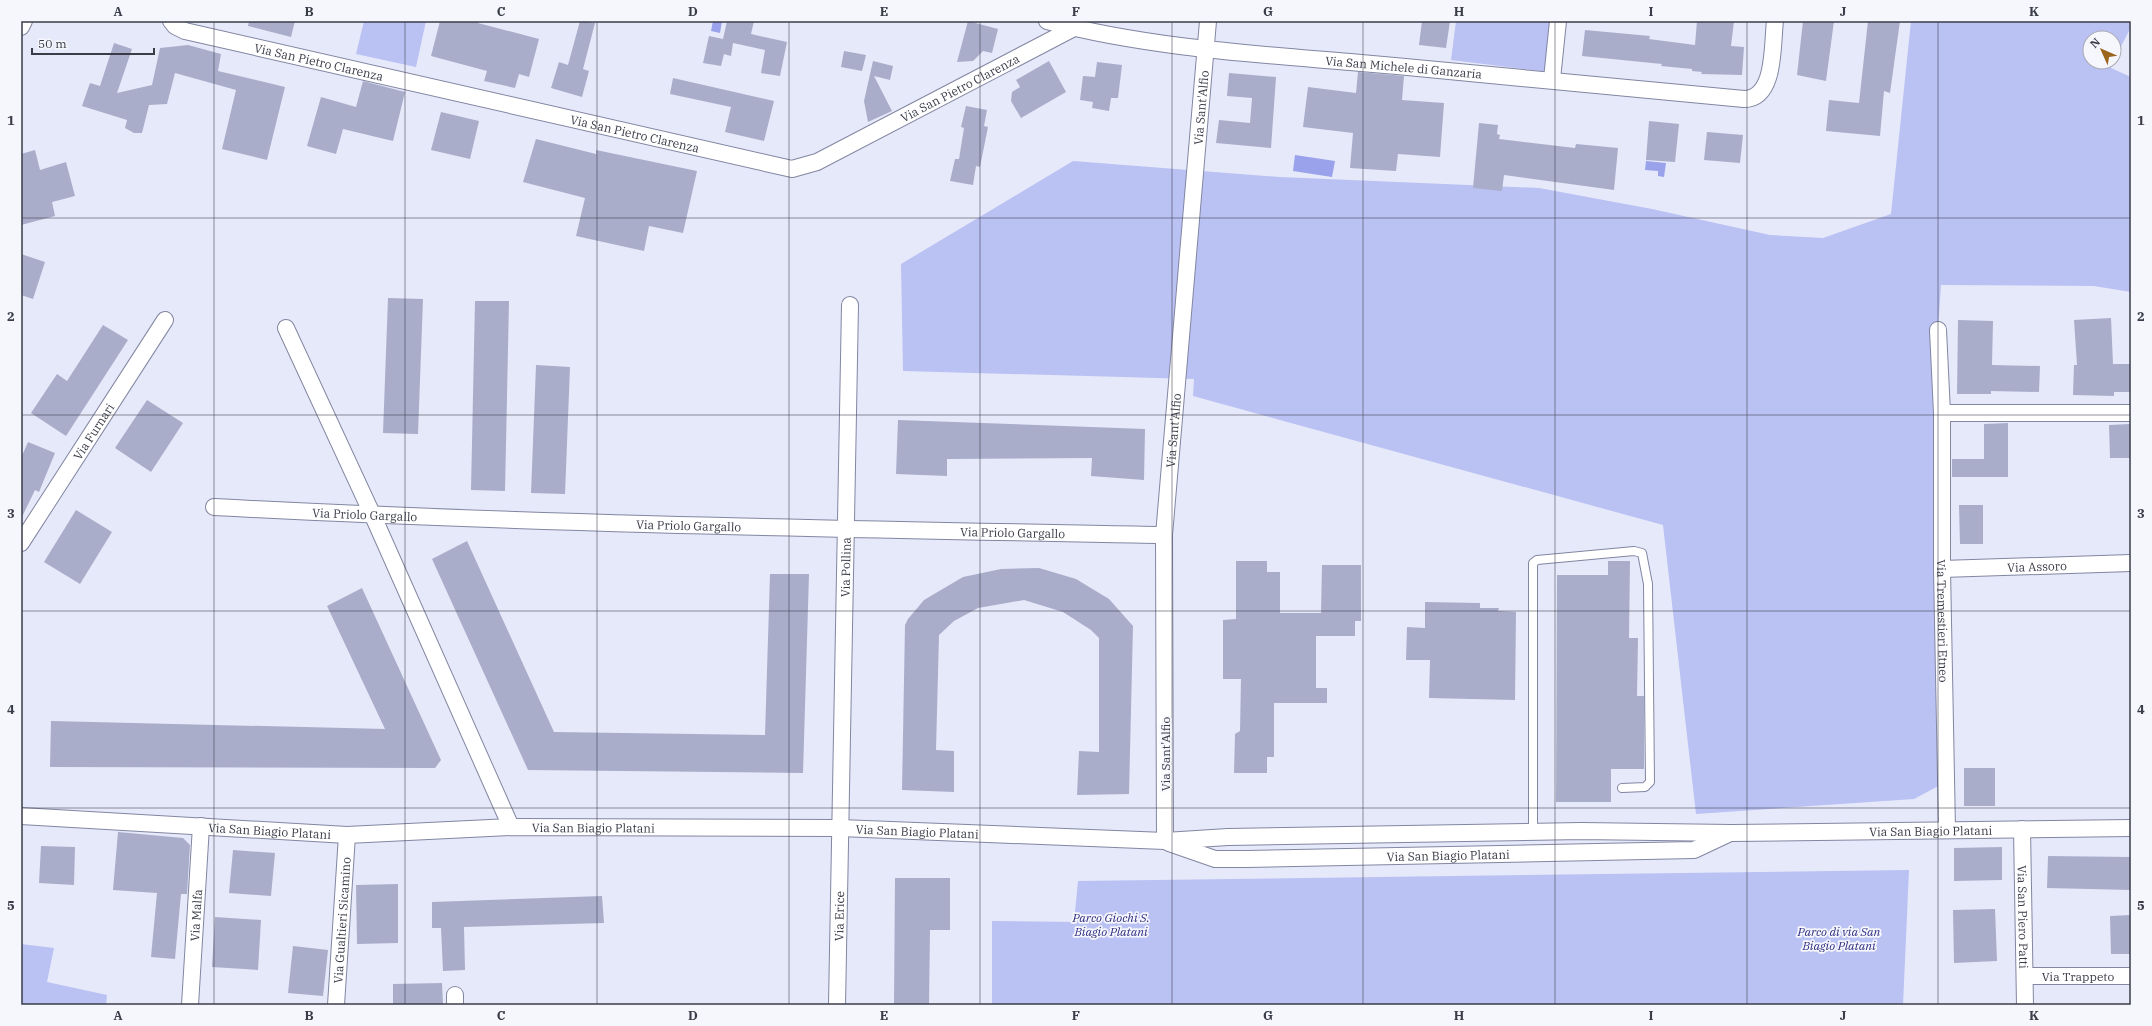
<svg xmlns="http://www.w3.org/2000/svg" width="2152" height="1026" viewBox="0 0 2152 1026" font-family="'IBM Plex Serif',serif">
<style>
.green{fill:#bac1f3}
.water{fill:#99a2eb}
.building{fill:#a9adc9}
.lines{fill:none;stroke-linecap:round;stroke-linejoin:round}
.service-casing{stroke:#8286a1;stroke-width:10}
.minor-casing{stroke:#8286a1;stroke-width:18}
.service{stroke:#fff;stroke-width:8}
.minor{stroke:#fff;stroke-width:16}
.grid{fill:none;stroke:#3a3c48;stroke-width:1;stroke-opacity:0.55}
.labels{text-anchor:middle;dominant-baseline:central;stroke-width:3.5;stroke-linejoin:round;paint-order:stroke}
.street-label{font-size:12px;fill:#3a3c48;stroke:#f6f7fd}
.park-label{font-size:12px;font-style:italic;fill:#302d81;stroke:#f6f7fd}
.neatline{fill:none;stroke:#3a3c48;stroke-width:1.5}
.grid-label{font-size:13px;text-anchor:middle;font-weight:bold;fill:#3a3c48}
</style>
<rect width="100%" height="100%" fill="#e6e9fa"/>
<g class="green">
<polygon points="364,21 426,21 416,67 356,54"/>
<polygon points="1456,21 1554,21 1549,72 1451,60"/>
<polygon points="1911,21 2131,21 2131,27 2114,60 2114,38 2090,38 2090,62 2113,62 2111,68 2131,77 2131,292 2094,286 1941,285 1938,330 1946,782 1914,799 1696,814 1663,525 1193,396 1194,379 903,371 901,264 1073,161 1280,177 1539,188 1652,209 1770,235 1823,238 1891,214"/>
<polygon points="1909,870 1903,1005 992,1005 992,921 1074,922 1078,881"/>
<polygon points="21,944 54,948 47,982 107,995 106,1005 21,1005"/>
</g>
<g class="water">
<polygon points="713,21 722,21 720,33 711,31"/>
<polygon points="1295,155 1335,161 1332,177 1293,171"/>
<polygon points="1646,161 1666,163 1664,177 1658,176 1658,171 1645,170"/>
</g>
<g class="building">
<polygon points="249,21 295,21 291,37 248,26"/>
<polygon points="440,21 478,21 478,23 539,39 529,77 519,74 515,88 484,81 487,71 431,56"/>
<polygon points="580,21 595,23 583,69 589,71 582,97 551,88 559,62 568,65"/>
<polygon points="727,21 754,21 751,34 787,42 780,76 761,73 765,50 733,43 731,56 724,54 721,66 703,63 709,36 723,39"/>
<polygon points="968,21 998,29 992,53 983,51 973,61 957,62"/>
<polygon points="1422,21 1450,21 1446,48 1419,45"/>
<polygon points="1697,21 1734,21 1731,46 1744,47 1742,75 1701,74 1702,72 1692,71 1692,69 1661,66 1662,64 1582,56 1585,30 1650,36 1649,39 1695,45"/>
<polygon points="1803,21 1834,21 1826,81 1797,75"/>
<polygon points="1868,21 1900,21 1890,93 1884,91 1880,136 1826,131 1829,100 1859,103"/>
<polygon points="114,43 132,49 117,93 152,85 160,48 188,45 221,54 218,71 285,87 267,160 222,149 236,90 175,73 167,104 149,105 142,133 134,133 125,128 127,120 82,106 90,83 100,86"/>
<polygon points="844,51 866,55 862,71 841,67"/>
<polygon points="873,61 893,66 890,80 874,76 892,111 868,122 864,101"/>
<polygon points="1049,61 1066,92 1021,118 1011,101 1012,92 1020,87 1016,80"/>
<polygon points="1097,62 1122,65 1118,98 1111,98 1109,111 1092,108 1093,102 1080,100 1083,76 1095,77"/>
<polygon points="1358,72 1404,76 1402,100 1444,103 1440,157 1398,154 1396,171 1350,168 1353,133 1303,127 1308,87 1356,93"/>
<polygon points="1229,73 1276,77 1271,148 1216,143 1219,120 1250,123 1252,98 1227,96"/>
<polygon points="673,78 774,101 764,141 725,132 731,107 670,94"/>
<polygon points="363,81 405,92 393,141 343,129 336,154 307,146 321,97 356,107"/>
<polygon points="966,106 987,110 984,126 988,127 980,167 976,166 973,185 950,181 955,159 959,159 964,128 961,127"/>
<polygon points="441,112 479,121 470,159 431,150"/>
<polygon points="1649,121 1679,124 1675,162 1646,160"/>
<polygon points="1479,123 1498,125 1497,134 1500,135 1499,139 1575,148 1576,144 1618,148 1614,190 1504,175 1502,191 1473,188"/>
<polygon points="1707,132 1743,135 1740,163 1704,160"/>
<polygon points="536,139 596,154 596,150 697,171 683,233 649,226 644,251 576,236 585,198 523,182"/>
<polygon points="35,150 40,170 66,162 75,196 52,202 55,216 21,225 21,154"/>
<polygon points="21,254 45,262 33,299 21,295"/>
<polygon points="388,298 423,299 418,434 383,433"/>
<polygon points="475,301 509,301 505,491 471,490"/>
<polygon points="2111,318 2113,364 2131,364 2131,392 2114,392 2114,396 2073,395 2074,365 2077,365 2074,320"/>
<polygon points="1958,320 1993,321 1992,365 2040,366 2039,392 1991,391 1991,394 1957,394"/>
<polygon points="103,325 128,340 66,436 31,413 57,374 67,381"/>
<polygon points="536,365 570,367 565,494 531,493"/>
<polygon points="147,400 183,423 151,472 115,448"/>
<polygon points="898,420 1145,429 1144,480 1091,476 1092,458 947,459 947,476 896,474"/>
<polygon points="2008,423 2008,477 1952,477 1952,459 1984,459 1984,424"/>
<polygon points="2130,424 2131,458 2110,458 2109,425"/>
<polygon points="28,442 55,453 39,492 35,490 21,519 21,458"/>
<polygon points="1959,505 1983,505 1983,544 1960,544"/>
<polygon points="76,510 112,532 80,584 44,562"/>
<polygon points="467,541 554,732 765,735 770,574 809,574 803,773 528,770 432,559"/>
<polygon points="1236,561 1267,561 1267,572 1280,572 1280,613 1321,613 1322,565 1361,565 1361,621 1355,621 1355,636 1316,636 1316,688 1327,688 1327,703 1274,703 1274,757 1267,757 1267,773 1234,773 1235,734 1240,731 1241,679 1223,679 1223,620 1236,619"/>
<polygon points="1608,561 1630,561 1629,638 1638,638 1637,696 1644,696 1644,769 1611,769 1611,802 1556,802 1557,575 1608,575"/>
<polygon points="1039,568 1076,579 1109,599 1133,626 1129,794 1077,795 1079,751 1099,752 1099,638 1091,630 1063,612 1024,600 978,608 954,621 939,635 936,750 954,751 954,792 902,790 905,625 908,619 924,600 963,577 1001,569"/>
<polygon points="362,588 441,760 435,768 50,767 51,721 385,729 327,606"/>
<polygon points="1425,602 1480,603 1480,608 1499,608 1498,611 1516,612 1515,700 1429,698 1430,660 1406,660 1407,627 1425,628"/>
<rect x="1964" y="768" width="31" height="38"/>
<polygon points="118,832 183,838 190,845 187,894 181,894 175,959 151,957 157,893 113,890"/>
<polygon points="41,846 75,847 74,885 39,883"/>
<polygon points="2002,847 2002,880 1954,881 1954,848"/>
<polygon points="233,850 275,853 271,896 229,893"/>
<polygon points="2048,856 2131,857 2131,890 2047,888"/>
<polygon points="895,878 950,878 950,930 930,930 929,1005 894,1005"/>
<polygon points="398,884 398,943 357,944 356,885"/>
<polygon points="602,896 604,923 464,927 465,970 443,971 441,928 432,928 432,902"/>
<polygon points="1995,909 1997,961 1954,963 1953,910"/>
<polygon points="2131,915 2131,954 2111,954 2110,916"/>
<polygon points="215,917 261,920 258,970 212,967"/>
<polygon points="293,946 328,950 323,996 288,993"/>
<polygon points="442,983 443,1005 393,1005 393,984"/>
</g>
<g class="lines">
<defs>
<polyline id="service" points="1533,832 1533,563 1537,560 1634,551 1642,553 1648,584 1650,782 1645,787 1622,788"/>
<g id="minor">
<path id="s1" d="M171,21L175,26L185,31L792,169L817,162L1074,28"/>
<path id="s2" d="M1047,21C1149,48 1257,54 1361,63C1489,74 1617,86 1744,99C1776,99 1772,44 1775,21"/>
<polyline points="21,27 24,21"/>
<polyline points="1552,79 1558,21"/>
<polyline points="286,328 373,516 511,827"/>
<path id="s3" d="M1938,330L1942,413V569L1947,830"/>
<polyline points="1942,413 2131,413"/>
<path id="s4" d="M214,507C531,524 847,529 1164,535"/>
<path id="s5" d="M21,543L165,320"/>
<path id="s6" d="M1942,569L2131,563"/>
<path id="s7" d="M21,816L347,835L511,827L840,828L1165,841L1228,837L1581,831L1731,833L2131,828"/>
<path id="s8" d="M2022,829L2025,1005"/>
<path id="s9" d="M1165,841L1164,535L1208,21"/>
<path id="s10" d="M1169,843L1215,859H1247L1694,850L1728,834"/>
<path id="s11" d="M2025,976H2131"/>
<polyline points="455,995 455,1005"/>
<path id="s12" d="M190,1005L201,826"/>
<path id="s13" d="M336,1005L347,835"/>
<path id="s14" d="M837,1005L850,305"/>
</g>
</defs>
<use href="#service" class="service-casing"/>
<use href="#minor" class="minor-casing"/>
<use href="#service" class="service"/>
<use href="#minor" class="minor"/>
</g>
<path class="grid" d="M214,21V1005M405,21V1005M597,21V1005M789,21V1005M980,21V1005M1172,21V1005M1363,21V1005M1555,21V1005M1747,21V1005M1938,21V1005M21,218H2131M21,415H2131M21,611H2131M21,808H2131"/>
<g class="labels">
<g class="street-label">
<text stroke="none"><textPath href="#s1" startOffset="155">Via San Pietro Clarenza</textPath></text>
<text stroke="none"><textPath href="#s2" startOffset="360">Via San Michele di Ganzaria</textPath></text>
<text stroke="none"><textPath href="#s1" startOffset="827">Via San Pietro Clarenza</textPath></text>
<text stroke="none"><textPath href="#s9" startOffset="735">Via Sant'Alfio</textPath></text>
<text stroke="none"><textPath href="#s1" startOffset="479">Via San Pietro Clarenza</textPath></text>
<text stroke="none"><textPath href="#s9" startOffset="411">Via Sant'Alfio</textPath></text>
<text stroke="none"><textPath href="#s5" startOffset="133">Via Furnari</textPath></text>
<text stroke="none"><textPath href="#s4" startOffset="151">Via Priolo Gargallo</textPath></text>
<text stroke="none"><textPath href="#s4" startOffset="475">Via Priolo Gargallo</textPath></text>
<text stroke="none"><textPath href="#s4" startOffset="799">Via Priolo Gargallo</textPath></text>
<text stroke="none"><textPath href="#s6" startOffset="95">Via Assoro</textPath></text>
<text stroke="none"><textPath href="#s14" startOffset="438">Via Pollina</textPath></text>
<text stroke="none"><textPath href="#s3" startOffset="291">Via Tremestieri Etneo</textPath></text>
<text transform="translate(1165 754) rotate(-90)">Via Sant'Alfio</text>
<text stroke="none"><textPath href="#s7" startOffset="573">Via San Biagio Platani</textPath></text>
<text stroke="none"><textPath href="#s7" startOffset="249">Via San Biagio Platani</textPath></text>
<text stroke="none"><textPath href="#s7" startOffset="1911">Via San Biagio Platani</textPath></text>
<text stroke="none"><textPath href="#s7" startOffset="897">Via San Biagio Platani</textPath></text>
<text stroke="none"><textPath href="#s10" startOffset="282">Via San Biagio Platani</textPath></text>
<text stroke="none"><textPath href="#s12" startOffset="90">Via Malfa</textPath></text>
<text stroke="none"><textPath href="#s14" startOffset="89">Via Erice</textPath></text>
<text stroke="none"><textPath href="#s8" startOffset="88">Via San Piero Patti</textPath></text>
<text stroke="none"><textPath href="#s13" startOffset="85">Via Gualtieri Sicamino</textPath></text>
<text stroke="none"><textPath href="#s11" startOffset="53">Via Trappeto</textPath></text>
</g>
<g class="park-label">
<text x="1111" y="917">Parco Giochi S.<tspan x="1111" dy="14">Biagio Platani</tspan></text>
<text x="1839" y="931">Parco di via San<tspan x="1839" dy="14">Biagio Platani</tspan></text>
</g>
</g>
<rect width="2152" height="1026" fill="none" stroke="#f6f7fd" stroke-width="44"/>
<g transform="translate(2102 50) rotate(315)"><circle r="19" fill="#f6f7fd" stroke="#abacb5"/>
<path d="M0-3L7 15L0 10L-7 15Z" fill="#9b651e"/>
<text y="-6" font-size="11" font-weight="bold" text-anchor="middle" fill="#3a3c48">N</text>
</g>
<path d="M32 48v6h122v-6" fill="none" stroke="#3a3c48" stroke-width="2"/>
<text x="38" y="48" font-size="12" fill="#3a3c48" stroke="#f6f7fd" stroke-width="3" paint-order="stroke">50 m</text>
<rect x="22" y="22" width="2108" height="982" class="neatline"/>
<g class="grid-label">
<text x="118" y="16">A</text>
<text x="309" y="16">B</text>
<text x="501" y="16">C</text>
<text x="693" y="16">D</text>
<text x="884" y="16">E</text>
<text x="1076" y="16">F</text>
<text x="1268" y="16">G</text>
<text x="1459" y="16">H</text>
<text x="1651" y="16">I</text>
<text x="1843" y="16">J</text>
<text x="2034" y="16">K</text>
<text x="11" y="125">1</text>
<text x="2141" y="125">1</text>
<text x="11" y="321">2</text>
<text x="2141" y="321">2</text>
<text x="11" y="518">3</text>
<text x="2141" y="518">3</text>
<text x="11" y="714">4</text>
<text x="2141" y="714">4</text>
<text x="11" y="910">5</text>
<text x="2141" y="910">5</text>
<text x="118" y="1020">A</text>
<text x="309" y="1020">B</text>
<text x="501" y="1020">C</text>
<text x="693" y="1020">D</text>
<text x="884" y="1020">E</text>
<text x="1076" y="1020">F</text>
<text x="1268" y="1020">G</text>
<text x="1459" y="1020">H</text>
<text x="1651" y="1020">I</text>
<text x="1843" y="1020">J</text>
<text x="2034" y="1020">K</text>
</g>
</svg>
